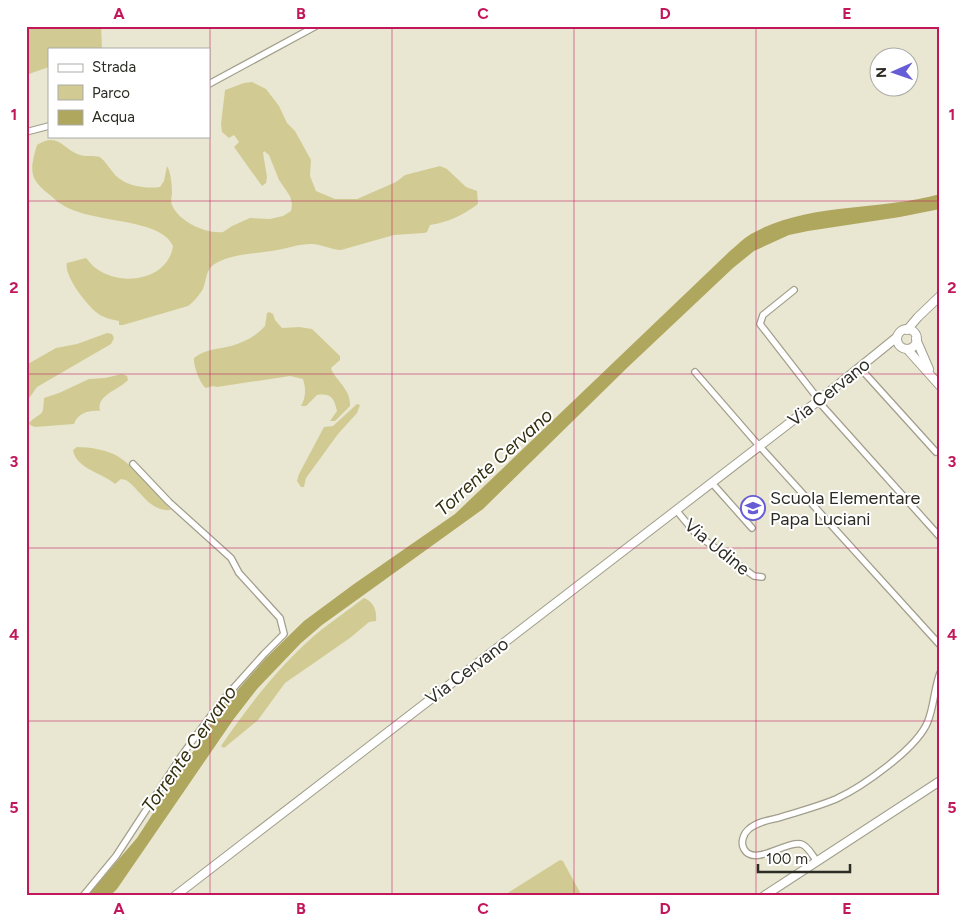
<svg xmlns="http://www.w3.org/2000/svg" width="966" height="922" viewBox="0 0 966 922" font-family="Figtree,sans-serif">
<style>
.green{fill:#d1cb93}
.water{fill:#b0a75e}
.lines{fill:none;stroke-linecap:round;stroke-linejoin:round}
.minor-casing{stroke:#a19f8c;stroke-width:8}
.secondary-casing{stroke:#a19f8c;stroke-width:10}
.minor{stroke:#fff;stroke-width:5.5}
.secondary{stroke:#fff;stroke-width:8}
.grid{fill:none;stroke:#c2185b;stroke-width:1;stroke-opacity:0.55}
.labels{text-anchor:middle;dominant-baseline:central;stroke-width:4;stroke-linejoin:round;paint-order:stroke}
.street-label{font-size:18px;fill:#2c2c24;stroke:#fff}
.poi-label{font-size:18px;fill:#2c2c24;stroke:#fff;text-anchor:start}
.water-label{font-size:19px;font-style:italic;fill:#332f0e;stroke:#fff}
.neatline{fill:none;stroke:#c2185b;stroke-width:2}
.grid-label{font-size:16px;text-anchor:middle;font-weight:bold;fill:#c2185b}
</style>
<rect width="100%" height="100%" fill="#e9e7d2"/>
<g class="green">
<polygon points="26,26 101,26 102,49 49,49 49,67 26,75"/>
<path d="M252,82L266,89L279,106L287,123L295,131L311,160L310,176L316,191L335,199H357L396,182L405,175L440,166L447,169L466,187L477,191L478,204C463,215 449,222 430,225L427,232L424,233L394,235L341,250C331,250 322,244 311,244C299,244 289,248 277,250C257,254 231,253 213,265C206,270 206,282 203,289C201,293 192,304 188,306L123,325H119V321C113,320 105,318 100,315C89,309 63,275 67,263L86,258C90,262 93,267 97,269C122,287 168,280 173,246C163,223 115,222 94,216C84,214 70,210 61,204C57,202 54,198 50,195C28,179 30,169 37,145C58,131 64,150 80,155C87,157 93,155 100,157C106,162 110,169 115,175C126,186 145,189 160,187L164,181L167,166C171,173 172,185 172,193C172,197 170,201 172,205C179,222 206,234 223,232L232,226L250,218L270,219L283,216L291,211L292,204L290,196L279,180L269,155L264,151L263,153L267,177L266,183L262,186L234,147L239,142L234,135L229,138L222,132L221,124L225,90L244,83Z"/>
<path d="M269,312L273,314L275,320L282,328L299,327L312,329L340,356V360L331,368L332,371C339,383 351,391 350,406L335,421H330L337,411C334,399 332,393 317,395L306,406H301C306,397 306,389 303,379L290,376L217,387L213,386L206,388C200,384 193,365 194,358C205,349 219,349 231,346C245,342 256,336 265,326L267,313Z"/>
<polygon points="107,333 112,334 114,338 111,344 37,387 30,397 26,398 26,365 56,348 77,344"/>
<path d="M122,374L127,376L128,380C119,390 96,395 100,411C89,410 78,413 74,424L35,427L30,425L29,423C42,410 43,419 44,398L59,393L89,379L105,378Z"/>
<polygon points="357,404 360,405 357,413 338,434 306,478 304,487 301,487 297,481 299,474 324,427 333,426"/>
<path d="M77,447C90,447 108,450 119,457C137,469 156,494 171,510C149,512 141,490 126,480L121,479L115,484C103,473 76,469 73,450Z"/>
<path d="M364,598C374,602 377,611 376,621L369,622L350,638L285,683L258,720L224,748L221,746C249,705 282,662 321,630C335,619 350,609 364,598Z"/>
<polygon points="560,860 563,861 565,865 582,896 503,896"/>
</g>
<path class="water" d="M940,194V209L900,217L808,231L789,235L754,251L733,268L628,367L483,509L322,625L301,643L257,689L233,720L117,889L110,896H87L137,838L220,710L266,658L304,621L354,584L455,514L730,251C737,245 744,238 751,234C807,202 880,211 940,194Z"/>
<g class="lines">
<defs>
<g id="minor">
<polyline points="209,84 316,26"/>
<polyline points="26,132 49,126"/>
<polyline points="794,290 763,315 760,324 819,400"/>
<polyline points="860,368 936,452"/>
<polyline points="695,372 754,440 940,645"/>
<polyline points="818,401 940,537"/>
<polyline points="712,483 752,528"/>
<polyline points="676,510 696,534 754,576 762,577"/>
<path d="M816,860C812,855 808,846 801,844C785,841 754,867 744,849C740,842 744,833 749,829C757,822 769,820 778,818C797,812 817,807 836,799C862,787 918,748 928,721C934,706 934,689 940,673"/>
<polyline points="83,896 116,856 182,755 220,703 264,654 284,634 280,618 239,573 231,558 169,502 133,464"/>
</g>
<g id="secondary">
<circle cx="907" cy="339" r="10"/>
<polyline points="907,330 918,317 940,296"/>
<polyline points="916,339 929,369"/>
<polyline points="907,349 940,386"/>
<polyline points="175,896 818,401 897,337"/>
<polyline points="764,896 940,781"/>
</g>
</defs>
<use href="#minor" class="minor-casing"/>
<use href="#secondary" class="secondary-casing"/>
<use href="#minor" class="minor"/>
<use href="#secondary" class="secondary"/>
</g>
<path class="grid" d="M210,26V896M392,26V896M574,26V896M756,26V896M26,201H940M26,374H940M26,548H940M26,721H940"/>
<defs>
<symbol id="school-ring" viewBox="-11 -11 22 22"><circle r="9.5" fill="#fff" stroke="#665cd5" stroke-width="1.5"/><path d="M0-5L7-2L0 1L-7-2ZM-4 1L0 2.5L4 1V4Q0 6-4 4Z" fill="#665cd5"/></symbol>
</defs>
<g fill-rule="evenodd">
<use href="#school-ring" x="739" y="494" width="28" height="28"/>
</g>
<g class="labels">
<g class="street-label">
<text transform="translate(829 392) rotate(-38)">Via Cervano</text>
<text transform="translate(717 547) rotate(39)">Via Udine</text>
<text transform="translate(467 671) rotate(-37)">Via Cervano</text>
</g>
<g class="poi-label">
<text x="770" y="498">Scuola Elementare<tspan x="770" dy="21">Papa Luciani</tspan></text>
</g>
<g class="water-label">
<text transform="translate(494 462) rotate(-42)">Torrente Cervano</text>
<text transform="translate(189 749) rotate(-55)">Torrente Cervano</text>
</g>
</g>
<rect width="966" height="922" fill="none" stroke="#ffffff" stroke-width="55"/>
<rect x="48" y="48" width="162" height="90" fill="#ffffff" stroke="#ababa7"/>
<rect x="58" y="64" width="25" height="8" fill="#ffffff" stroke="#ababa7"/>
<text x="92" y="72" font-size="15" fill="#2c2c24">Strada</text>
<rect x="58" y="85" width="25" height="15" fill="#d1cb93" stroke="#ababa7"/>
<text x="92" y="98" font-size="15" fill="#2c2c24">Parco</text>
<rect x="58" y="110" width="25" height="15" fill="#b0a75e" stroke="#ababa7"/>
<text x="92" y="122" font-size="15" fill="#2c2c24">Acqua</text>
<g transform="translate(894 72) rotate(268)"><circle r="24" fill="#ffffff" stroke="#ababa7"/>
<path d="M0-4L9 19L0 12L-9 19Z" fill="#665cd5"/>
<text y="-8" font-size="14" font-weight="bold" text-anchor="middle" fill="#2c2c24">N</text>
</g>
<path d="M758 864v8h92v-8" fill="none" stroke="#2c2c24" stroke-width="2.5"/>
<text x="766" y="864" font-size="15" fill="#2c2c24" stroke="#ffffff" stroke-width="4" paint-order="stroke">100 m</text>
<rect x="28" y="28" width="910" height="866" class="neatline"/>
<g class="grid-label">
<text x="119" y="19">A</text>
<text x="301" y="19">B</text>
<text x="483" y="19">C</text>
<text x="665" y="19">D</text>
<text x="847" y="19">E</text>
<text x="14" y="120">1</text>
<text x="952" y="120">1</text>
<text x="14" y="293">2</text>
<text x="952" y="293">2</text>
<text x="14" y="467">3</text>
<text x="952" y="467">3</text>
<text x="14" y="640">4</text>
<text x="952" y="640">4</text>
<text x="14" y="813">5</text>
<text x="952" y="813">5</text>
<text x="119" y="914">A</text>
<text x="301" y="914">B</text>
<text x="483" y="914">C</text>
<text x="665" y="914">D</text>
<text x="847" y="914">E</text>
</g>
</svg>
